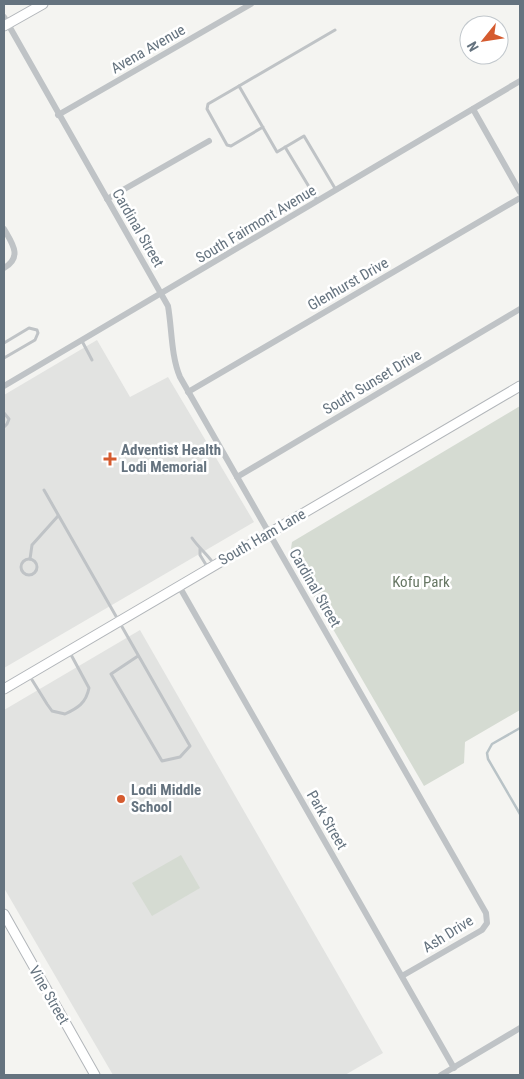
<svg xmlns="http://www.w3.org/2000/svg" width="524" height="1079" viewBox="0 0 524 1079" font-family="'Roboto Condensed',sans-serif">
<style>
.built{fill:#e2e3e1}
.green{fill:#d5dbd2}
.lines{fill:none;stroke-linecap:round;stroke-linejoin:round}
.stream{stroke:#b9c3c7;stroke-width:2.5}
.secondary-casing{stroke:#b2b6ba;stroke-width:11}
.lane{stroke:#bfc3c6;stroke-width:3}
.street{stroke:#bfc3c6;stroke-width:6}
.secondary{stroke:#fff;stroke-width:9}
.poi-dot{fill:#d55b2f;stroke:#fff;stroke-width:2}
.labels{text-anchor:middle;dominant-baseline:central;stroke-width:5;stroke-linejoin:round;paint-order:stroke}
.street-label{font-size:15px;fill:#65737f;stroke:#fff}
.poi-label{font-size:15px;font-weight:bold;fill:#65737f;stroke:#fff;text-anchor:start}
.park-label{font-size:15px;fill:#677764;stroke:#fff}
</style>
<rect width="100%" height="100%" fill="#f4f4f1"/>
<g class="built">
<polygon points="97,340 130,397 168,377 254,522 4,668 4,395"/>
<polygon points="140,630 383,1053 345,1075 113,1075 4,888 4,710"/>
</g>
<g class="green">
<polygon points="520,406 520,710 465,742 464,763 424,786 290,555 292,542"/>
<polygon points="181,855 200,888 152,916 132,883"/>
</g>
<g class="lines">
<polyline class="stream" points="520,728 492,744 487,753 488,759 520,814"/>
<defs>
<g id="secondary">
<polyline points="4,26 43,4"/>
<polyline points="4,689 520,386"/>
<polyline points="4,914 95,1075"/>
</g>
</defs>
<use href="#secondary" class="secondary-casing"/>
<g class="lane">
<polyline points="239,86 335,30"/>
<polyline points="263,127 231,146 227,145 207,109 208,104 239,86 277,152 304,136 336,190"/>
<polyline points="285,147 317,200"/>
<polyline points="82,341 92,360"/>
<polyline points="4,343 29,328 37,330 38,333 35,340 4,358"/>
<polyline points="4,413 9,419 7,424 4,427"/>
<polyline points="44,490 190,746 180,757 162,761 111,674 138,656"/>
<path d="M192,538C199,548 207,554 214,564"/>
<polyline points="200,549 200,555 208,568"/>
<polyline points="30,559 32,545 58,516"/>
<circle cx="29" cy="567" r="8"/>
<path d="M29,675L47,704L52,711L65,714C78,708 86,703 89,688L69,651"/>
</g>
<g class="street">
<path d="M4,17L168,306C172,329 171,356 180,377L486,913L487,923L482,930L402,976"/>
<polyline points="473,109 520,192"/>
<polyline points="58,115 251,4"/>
<polyline points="107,199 209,141"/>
<path d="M4,229C12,243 23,257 4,268"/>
<polyline points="4,386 520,81"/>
<polyline points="188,392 520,198"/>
<polyline points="237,477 520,309"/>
<polyline points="179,586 454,1068"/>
<polyline points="441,1075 520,1028"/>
</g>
<use href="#secondary" class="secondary"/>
</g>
<g class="poi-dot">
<path d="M107.5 451.5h5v5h5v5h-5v5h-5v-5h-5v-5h5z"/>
<circle cx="121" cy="799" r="5"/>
</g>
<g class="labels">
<g class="street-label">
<text transform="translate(148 49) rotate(-30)">Avena Avenue</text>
<text transform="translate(256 224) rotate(-31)">South Fairmont Avenue</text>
<text transform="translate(138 228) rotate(60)">Cardinal Street</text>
<text transform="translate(348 284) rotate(-30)">Glenhurst Drive</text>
<text transform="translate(372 382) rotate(-31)">South Sunset Drive</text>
<text transform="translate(262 537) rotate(-30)">South Ham Lane</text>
<text transform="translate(315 588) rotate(60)">Cardinal Street</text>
<text transform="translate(327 820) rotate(60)">Park Street</text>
<text transform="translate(448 934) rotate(-32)">Ash Drive</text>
<text transform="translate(49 995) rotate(60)">Vine Street</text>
</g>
<g class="poi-label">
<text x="121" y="450">Adventist Health<tspan x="121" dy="17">Lodi Memorial</tspan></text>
<text x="131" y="790">Lodi Middle<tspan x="131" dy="17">School</tspan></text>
</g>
<g class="park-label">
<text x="421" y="582">Kofu Park</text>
</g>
</g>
<rect width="524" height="1079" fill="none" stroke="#65737f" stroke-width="10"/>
<g transform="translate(484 40) rotate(240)"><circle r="24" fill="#ffffff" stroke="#c1c7cc"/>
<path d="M0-4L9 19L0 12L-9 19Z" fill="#d55b2f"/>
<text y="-8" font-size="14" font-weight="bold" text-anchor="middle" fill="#65737f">N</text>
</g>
</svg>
